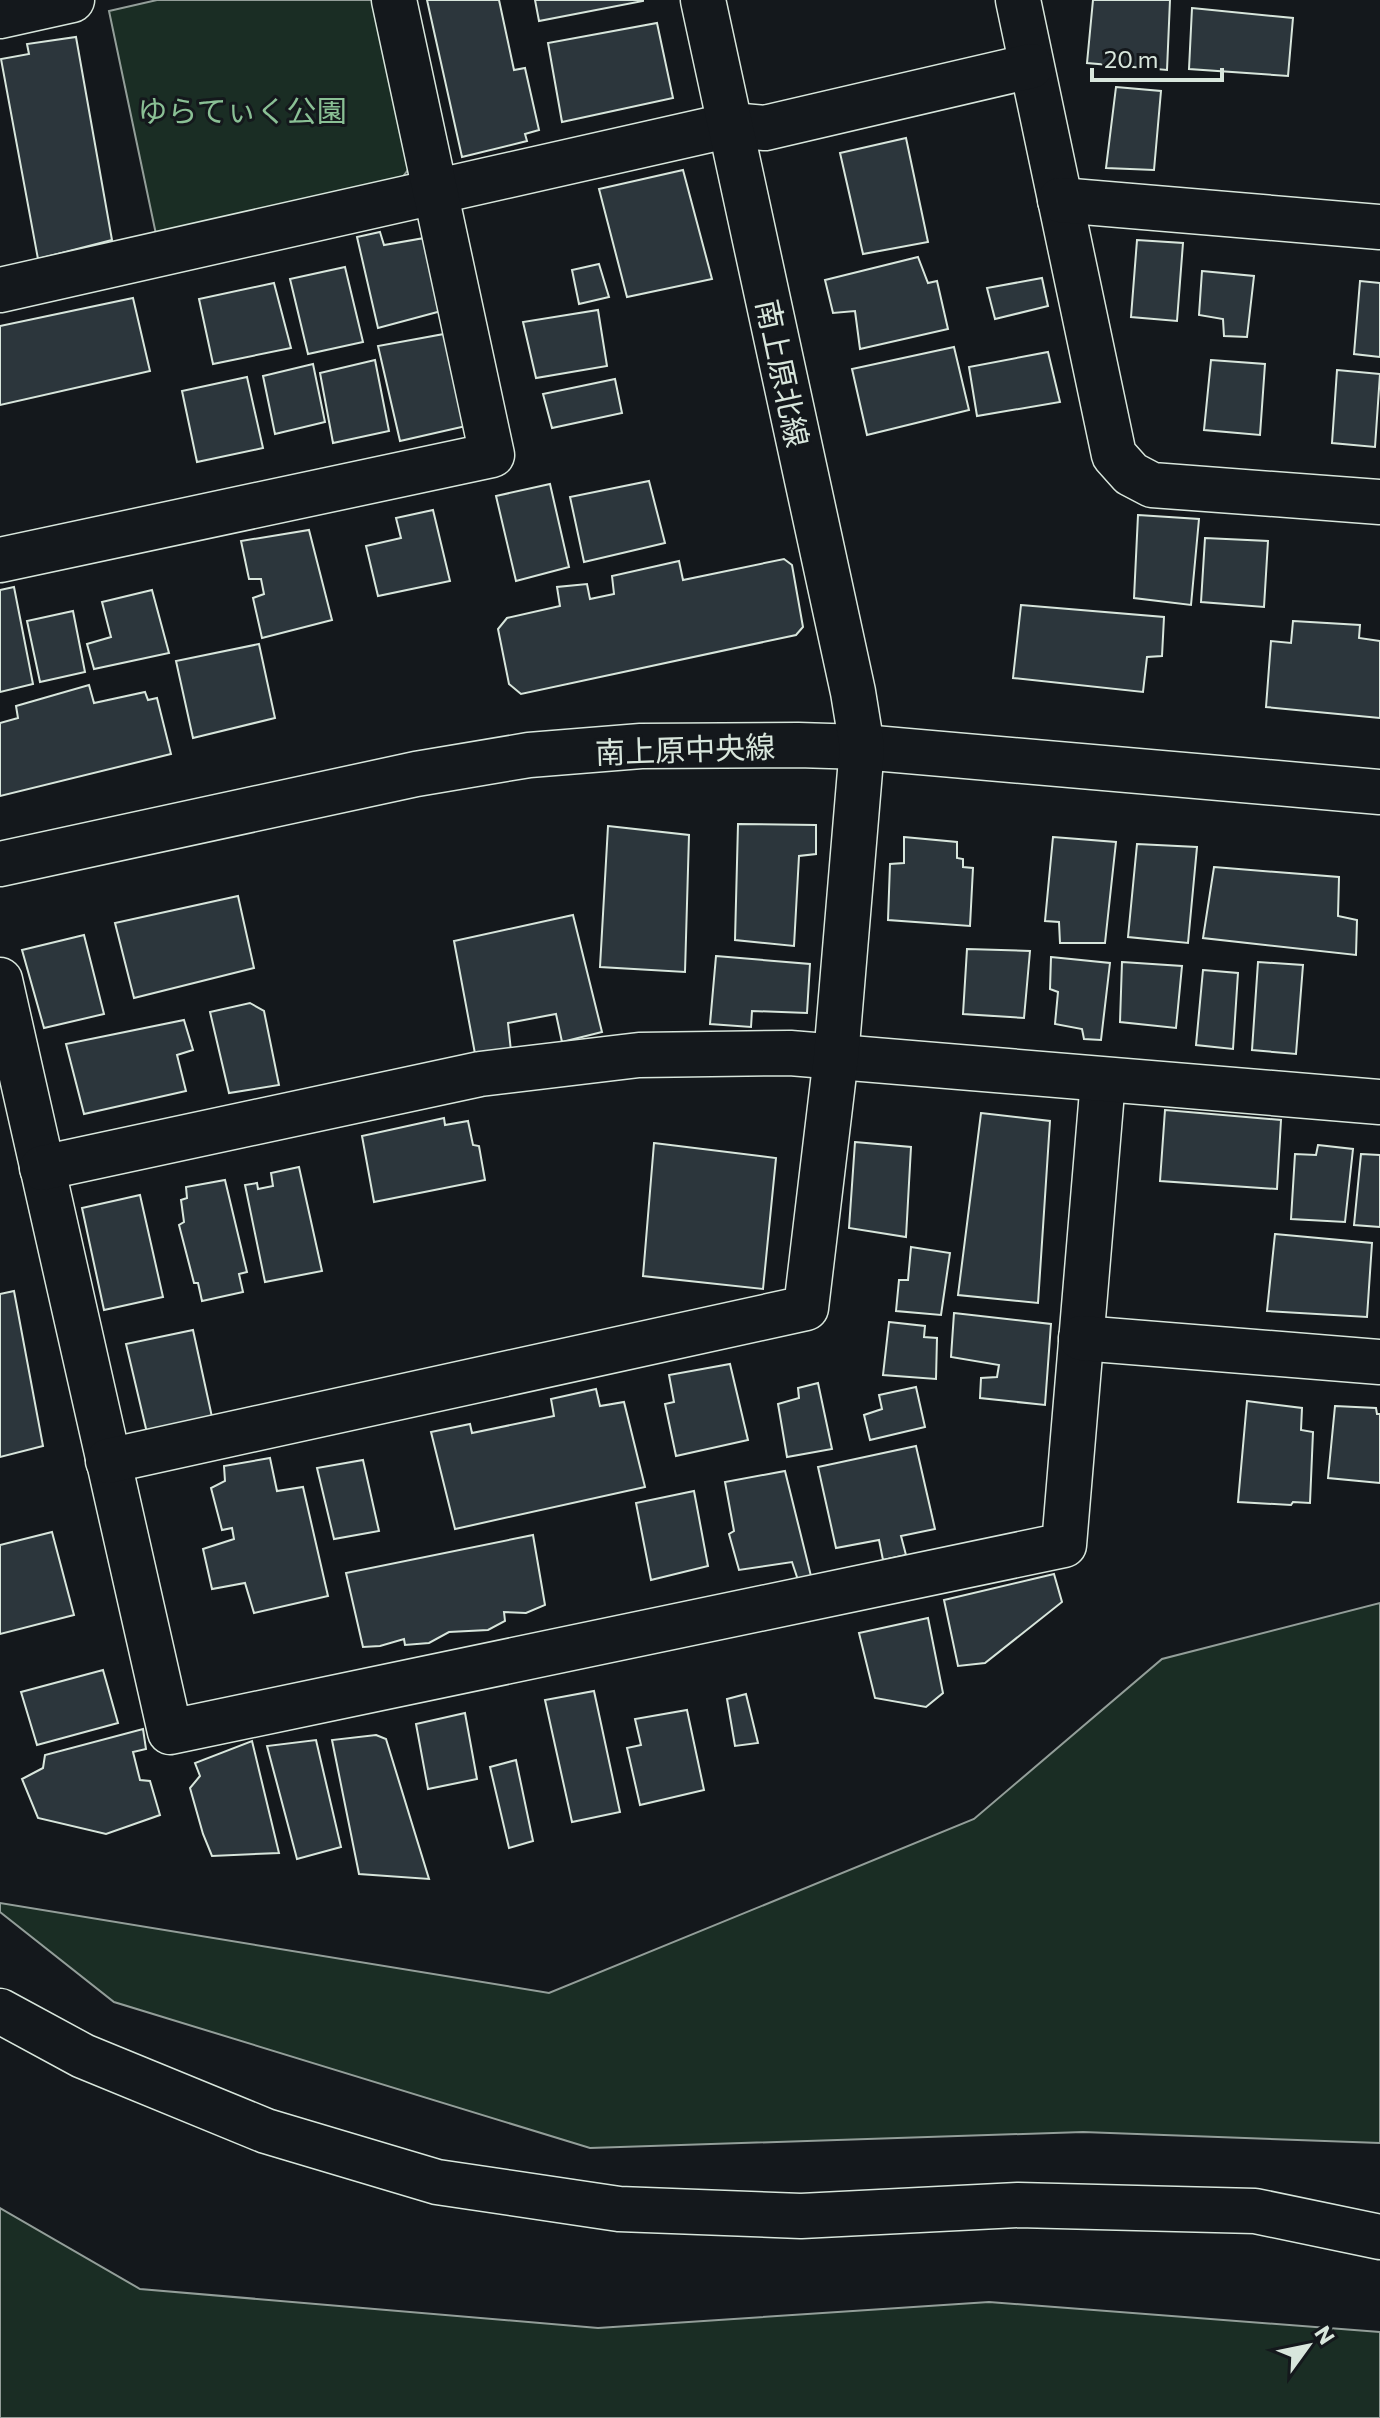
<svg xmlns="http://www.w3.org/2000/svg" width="1380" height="2418" viewBox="0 0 1380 2418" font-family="Commissioner,'Noto Sans JP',sans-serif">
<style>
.green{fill:#1a2d24;stroke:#939e99;stroke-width:2}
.building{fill:#2c363c;stroke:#d8e6dc;stroke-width:2}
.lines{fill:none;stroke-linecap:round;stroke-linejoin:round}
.minor-casing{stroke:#d8e6dc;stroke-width:47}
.minor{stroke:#14181c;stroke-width:44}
.labels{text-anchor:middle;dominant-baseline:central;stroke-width:6;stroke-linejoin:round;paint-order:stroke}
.park-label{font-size:30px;fill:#8ac095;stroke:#14181c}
.street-label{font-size:30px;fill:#d8e6dc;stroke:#14181c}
</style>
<rect width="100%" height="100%" fill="#14181c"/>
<g class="green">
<polygon points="157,0 377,0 410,167 396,186 157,239 109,11"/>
<polygon points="1380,1603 1380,2143 1083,2132 590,2148 114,2002 0,1912 0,1903 549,1993 974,1819 1162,1659"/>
<polygon points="0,2208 140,2289 598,2328 989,2302 1380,2332 1380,2418 0,2418"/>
</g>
<g class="building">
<polygon points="427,0 499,0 514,70 525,68 539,130 525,134 527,141 462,157"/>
<polygon points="535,0 643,0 643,1 539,21"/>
<polygon points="1093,0 1170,0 1167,70 1087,63"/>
<polygon points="1192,8 1293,18 1288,76 1189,69"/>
<polygon points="657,23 673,98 562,122 548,43"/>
<polygon points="76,37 112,240 38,259 1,59 29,54 27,44"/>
<polygon points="1116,87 1161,91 1154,170 1106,168"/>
<polygon points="906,138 928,242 863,254 840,153"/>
<polygon points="683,170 712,279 627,297 599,189"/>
<polygon points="380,232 384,245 430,237 445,310 378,328 357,237"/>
<polygon points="1137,240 1183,243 1177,321 1131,317"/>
<polygon points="918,257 928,283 937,281 948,329 860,349 855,311 833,313 825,280"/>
<polygon points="599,264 609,297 579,304 572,270"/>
<polygon points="345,267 363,342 308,354 290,279"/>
<polygon points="1202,271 1254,276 1247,337 1224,336 1223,319 1199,315"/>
<polygon points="1042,278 1048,306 995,319 987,288"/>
<polygon points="1360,281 1380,283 1380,357 1354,354"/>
<polygon points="274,283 291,348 213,364 199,299"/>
<polygon points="133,298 150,371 0,405 0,326"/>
<polygon points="598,310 607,366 536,378 523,322"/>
<polygon points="444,334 466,426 400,441 378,346"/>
<polygon points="954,347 969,410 867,435 852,369"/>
<polygon points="1048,352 1060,402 977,416 969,367"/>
<polygon points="375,360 389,431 333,443 320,373"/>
<polygon points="1211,360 1265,364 1260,435 1204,430"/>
<polygon points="313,364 325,422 275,434 263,376"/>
<polygon points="1337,370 1380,374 1375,447 1332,443"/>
<polygon points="247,377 263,448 197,462 182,391"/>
<polygon points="615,379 622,413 552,428 543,394"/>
<polygon points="649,481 665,543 584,562 570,497"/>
<polygon points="550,484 569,567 516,581 496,496"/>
<polygon points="433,510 450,581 378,596 366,546 401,538 396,518"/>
<polygon points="1138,515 1199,519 1191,605 1134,598"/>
<polygon points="309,530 332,620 262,638 253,598 264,594 261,579 249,579 241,541"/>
<polygon points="1205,538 1268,541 1264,607 1201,602"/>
<polygon points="784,559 792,565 803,627 796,635 521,694 509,684 498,629 507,618 560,606 557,587 587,584 590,599 614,594 612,576 679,561 683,580"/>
<polygon points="14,587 33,684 0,692 0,590"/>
<polygon points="152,590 169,653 94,669 87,644 111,637 102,602"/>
<polygon points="1021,605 1164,617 1162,656 1147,657 1143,692 1013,678"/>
<polygon points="73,611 85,672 40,682 27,621"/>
<polygon points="1293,621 1360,625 1359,638 1380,641 1380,718 1266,707 1271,641 1291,643"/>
<polygon points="259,644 275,718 193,738 176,661"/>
<polygon points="89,685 94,703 145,692 148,700 157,698 171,754 0,796 0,723 18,718 16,706"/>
<polygon points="738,824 816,825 816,854 799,856 794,946 735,940"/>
<polygon points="608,826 689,835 685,972 600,967"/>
<polygon points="904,837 957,842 957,858 963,859 963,867 973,868 970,926 888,920 890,864 904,863"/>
<polygon points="1053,837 1116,842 1105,943 1060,943 1059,922 1045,921"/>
<polygon points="1137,844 1197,847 1188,943 1128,937"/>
<polygon points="1214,867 1339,877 1338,916 1357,920 1356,955 1203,938"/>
<polygon points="238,896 254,968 134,998 115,923"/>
<polygon points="573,915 602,1032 562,1042 556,1014 508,1023 511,1051 476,1059 454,941"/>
<polygon points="84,935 104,1014 44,1028 22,950"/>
<polygon points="967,949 1030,951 1024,1018 963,1014"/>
<polygon points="716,956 810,964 807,1013 752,1011 751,1027 710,1024"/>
<polygon points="1051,957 1110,963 1101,1040 1084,1039 1082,1029 1055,1024 1058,992 1050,989"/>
<polygon points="1122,962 1182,966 1176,1028 1120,1022"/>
<polygon points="1258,962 1303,965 1296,1054 1252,1050"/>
<polygon points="1203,970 1238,973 1233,1049 1196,1045"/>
<polygon points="250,1003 264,1011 279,1085 229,1093 210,1012"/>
<polygon points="184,1020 193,1050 177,1055 186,1091 84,1114 66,1044"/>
<polygon points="1165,1110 1281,1120 1277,1189 1160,1181"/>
<polygon points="981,1113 1050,1121 1038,1303 958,1295"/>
<polygon points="444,1118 445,1125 468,1121 473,1145 479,1146 485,1180 374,1202 362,1136"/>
<polygon points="855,1142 911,1147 906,1237 849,1228"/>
<polygon points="654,1143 776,1158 763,1289 643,1276"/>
<polygon points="1318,1145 1353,1149 1345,1222 1291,1219 1295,1154 1316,1155"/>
<polygon points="1361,1154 1380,1155 1380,1227 1354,1225"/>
<polygon points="299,1167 322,1271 265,1282 245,1185 257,1183 258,1189 273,1186 271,1173"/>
<polygon points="225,1180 247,1272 239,1274 243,1292 202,1301 198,1283 194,1283 179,1225 184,1222 181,1200 187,1198 186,1187"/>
<polygon points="140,1195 163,1297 104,1310 82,1208"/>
<polygon points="1275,1234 1372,1243 1367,1317 1267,1311"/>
<polygon points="911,1247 950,1253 941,1315 896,1311 899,1280 908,1280"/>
<polygon points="14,1291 43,1446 0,1457 0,1294"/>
<polygon points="954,1313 1051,1324 1045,1405 980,1398 981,1378 997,1377 999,1365 951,1357"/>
<polygon points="889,1322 925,1326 924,1337 937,1338 936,1379 883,1375"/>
<polygon points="193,1330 212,1417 147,1433 126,1344"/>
<polygon points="730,1364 748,1440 676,1456 665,1404 674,1402 669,1375"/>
<polygon points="818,1383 832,1449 787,1457 778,1404 799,1398 798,1388"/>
<polygon points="916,1387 925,1427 870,1440 864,1415 882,1409 879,1395"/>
<polygon points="596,1389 600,1406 624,1402 645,1487 455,1529 431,1432 470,1424 472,1433 554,1416 551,1399"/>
<polygon points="1247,1401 1302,1408 1301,1430 1313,1432 1310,1503 1293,1502 1291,1505 1238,1502"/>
<polygon points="1335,1406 1376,1408 1377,1414 1380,1414 1380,1483 1328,1478"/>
<polygon points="916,1446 935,1529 901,1536 906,1555 883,1560 879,1540 836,1548 818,1467"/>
<polygon points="270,1458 277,1491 303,1487 328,1596 254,1613 245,1583 212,1589 203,1549 234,1539 232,1528 222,1530 211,1488 225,1481 224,1466"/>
<polygon points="363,1460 379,1531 334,1539 317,1468"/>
<polygon points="785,1471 811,1576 798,1580 792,1562 739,1570 729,1534 734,1531 725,1482"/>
<polygon points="694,1491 708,1566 651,1580 636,1503"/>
<polygon points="52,1532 74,1615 0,1634 0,1545"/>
<polygon points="533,1535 545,1605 526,1613 504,1612 505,1621 488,1630 449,1632 429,1643 405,1645 404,1639 380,1646 363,1647 346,1573"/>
<polygon points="1054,1574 1062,1602 985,1663 958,1666 944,1600"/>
<polygon points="928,1618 943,1693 926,1707 875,1698 859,1633"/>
<polygon points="103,1670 118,1723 37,1745 21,1692"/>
<polygon points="594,1691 620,1812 572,1822 545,1700"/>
<polygon points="746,1694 758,1743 735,1746 727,1699"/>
<polygon points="687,1710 704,1790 640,1805 627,1748 641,1745 635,1719"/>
<polygon points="465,1713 477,1779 428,1789 416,1724"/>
<polygon points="143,1729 146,1749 133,1752 140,1780 150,1781 160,1815 106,1834 38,1818 22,1779 43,1768 45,1755"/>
<polygon points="376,1735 386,1739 429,1879 359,1874 332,1740"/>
<polygon points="316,1740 341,1847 297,1859 267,1746"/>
<polygon points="252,1741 279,1853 212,1856 203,1834 190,1788 200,1776 195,1763"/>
<polygon points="516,1760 533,1841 509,1848 490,1767"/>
</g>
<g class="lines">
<defs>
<g id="minor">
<polyline points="1018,0 1114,455 1131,474 1152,485 1380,502"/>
<polyline points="0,16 72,0"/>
<polyline points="1060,200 1380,227"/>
<polyline points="0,290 731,125 765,128 1031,66"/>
<polyline points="0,560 492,455 394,0"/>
<polyline points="0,864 416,774 529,755 641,746 798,745 862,747 1380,792"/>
<polyline points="0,980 170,1732 1064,1545 1103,1080"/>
<polyline points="42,1168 480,1074 639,1055 790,1053 1380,1102"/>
<polyline points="1081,1338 1380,1362"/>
<polyline points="108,1461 806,1308 836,1057 862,747 853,692 703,0"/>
<polyline points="0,2011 83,2056 266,2131 437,2182 619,2209 801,2216 1018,2205 1255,2211 1380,2237"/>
</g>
</defs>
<use href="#minor" class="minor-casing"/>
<use href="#minor" class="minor"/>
</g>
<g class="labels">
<g class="park-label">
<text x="242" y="109">ゆらてぃく公園</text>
</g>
<g class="street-label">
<text transform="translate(784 373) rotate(78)">南上原北線</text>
<text transform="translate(685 748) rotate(-2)">南上原中央線</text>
</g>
</g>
<g transform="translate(1308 2346) rotate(57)" stroke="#14181c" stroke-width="6" paint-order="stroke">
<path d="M0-6L14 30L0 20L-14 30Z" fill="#d8e6dc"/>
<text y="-12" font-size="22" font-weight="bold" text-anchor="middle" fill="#d8e6dc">N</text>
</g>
<path d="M1092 68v12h130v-12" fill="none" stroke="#d8e6dc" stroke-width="4"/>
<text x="1104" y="68" font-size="24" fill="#d8e6dc" stroke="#14181c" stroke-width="6" paint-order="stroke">20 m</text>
</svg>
